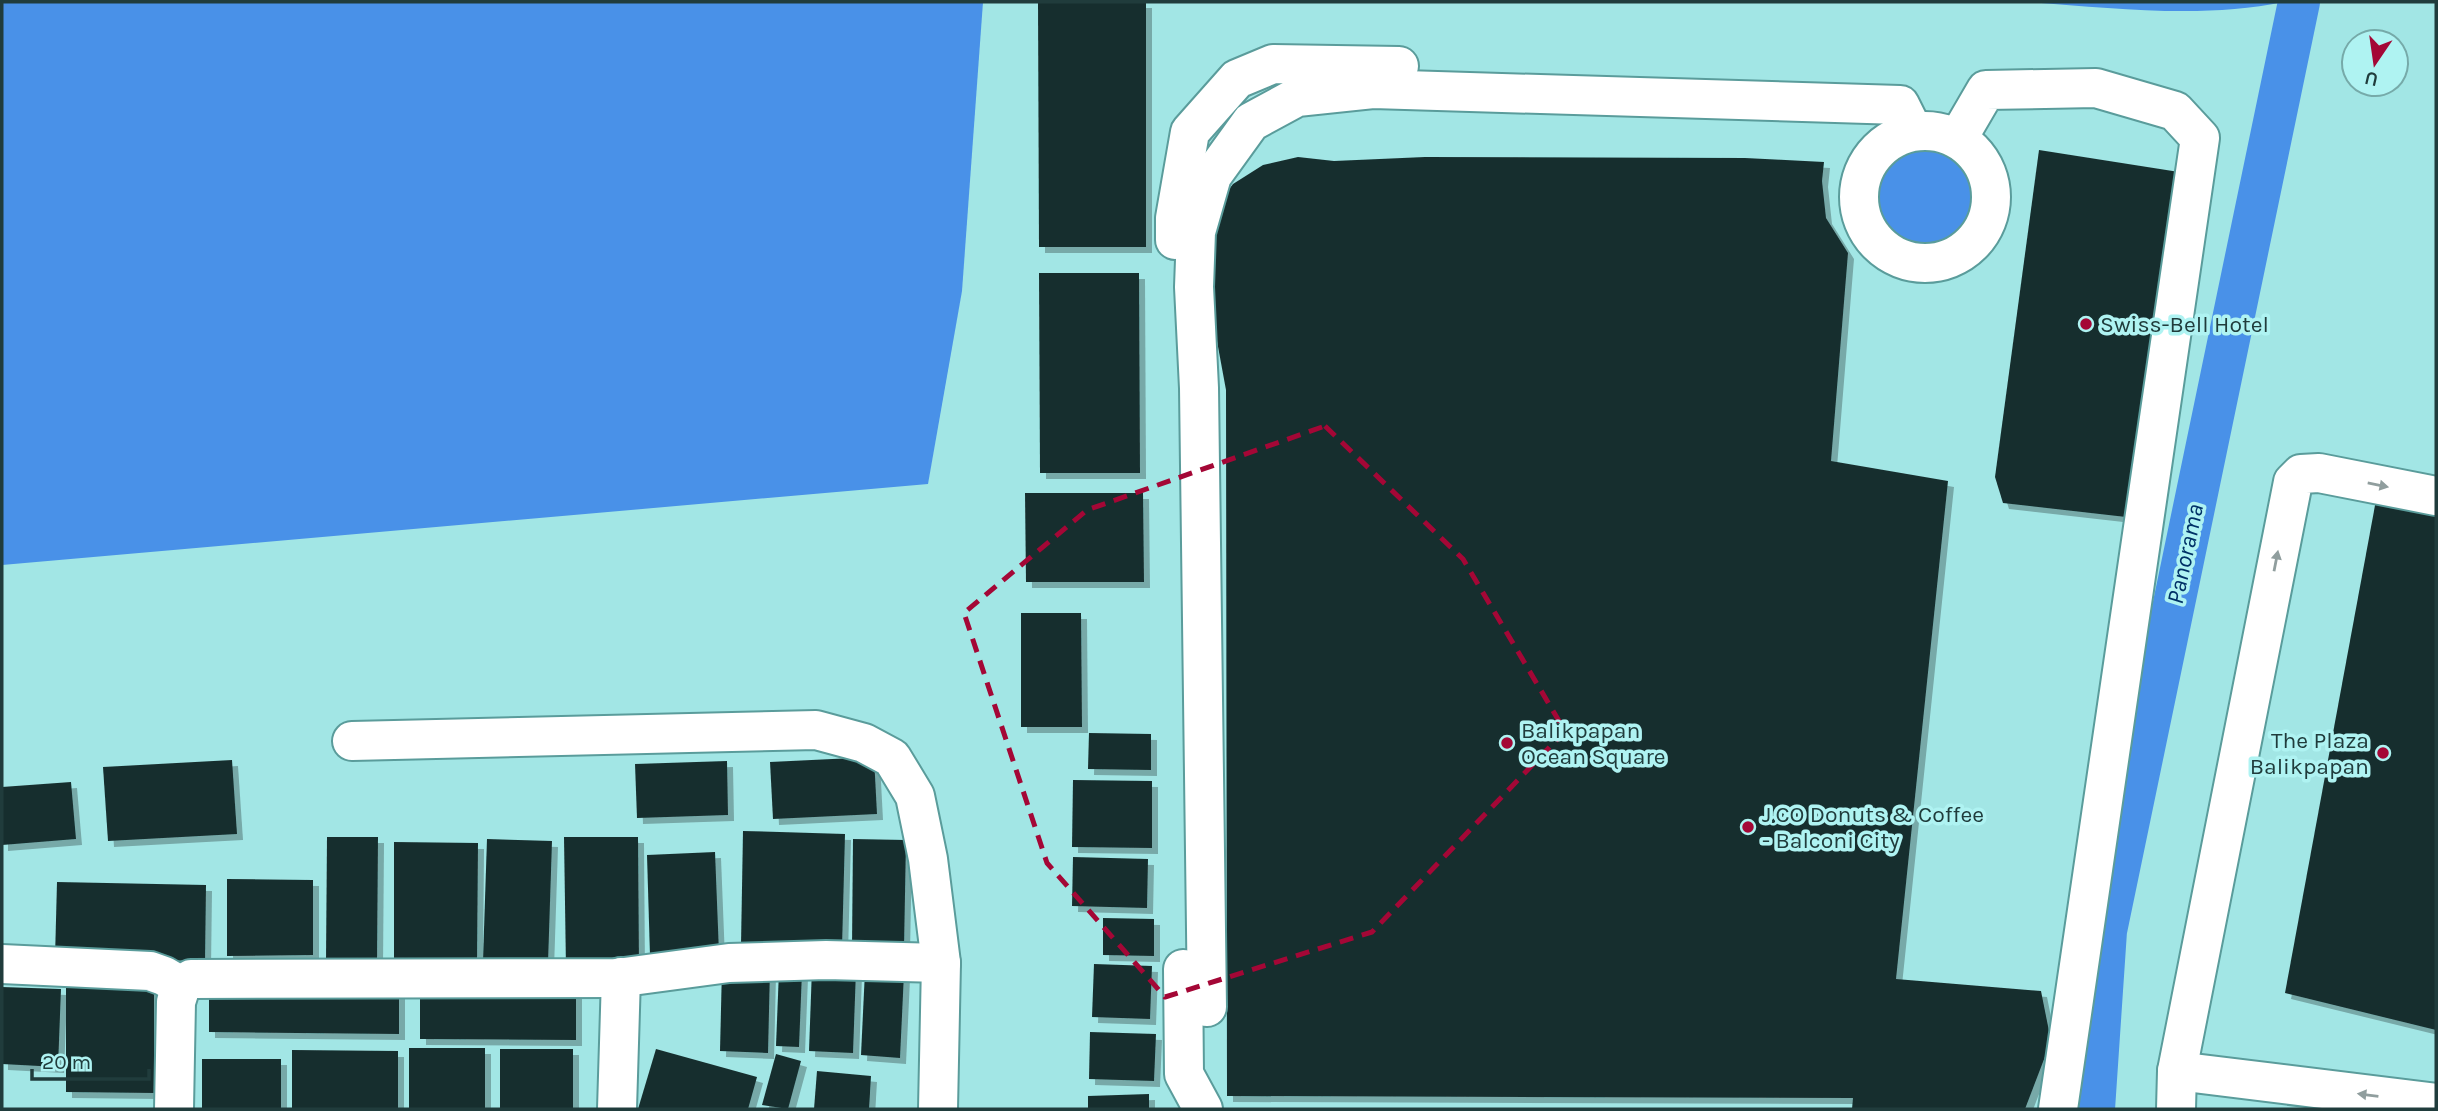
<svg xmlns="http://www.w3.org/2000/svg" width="2438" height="1111" viewBox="0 0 2438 1111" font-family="Karla,sans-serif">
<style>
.water{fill:#4991e8}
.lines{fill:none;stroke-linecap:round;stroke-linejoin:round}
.canal{stroke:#4991e8;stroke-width:42}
.building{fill:#172f2f;filter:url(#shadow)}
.minor-casing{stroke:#5a9c9b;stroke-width:42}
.minor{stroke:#fff;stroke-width:38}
.oneway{fill:#909e9e}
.marked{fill:none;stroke:#a40736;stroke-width:5;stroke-dasharray:14 9;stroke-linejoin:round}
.poi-dot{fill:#a40736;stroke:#aff3f2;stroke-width:2.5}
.labels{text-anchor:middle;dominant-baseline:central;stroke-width:7;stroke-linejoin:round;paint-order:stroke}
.poi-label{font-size:23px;fill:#203c3c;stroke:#aff3f2;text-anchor:start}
.water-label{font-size:24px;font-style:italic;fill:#003167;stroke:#aff3f2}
</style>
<defs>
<filter id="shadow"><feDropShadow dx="6" dy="6" stdDeviation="0" flood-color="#0004"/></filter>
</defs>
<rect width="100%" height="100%" fill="#a2e6e5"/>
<g class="water">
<polygon points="2,2 983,2 962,291 928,484 2,565"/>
<path d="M2030,2H2284C2202,19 2113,8 2030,2Z"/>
<circle cx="1923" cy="198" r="51"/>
</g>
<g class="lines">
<polyline class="canal" points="2094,1109 2106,931 2299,2"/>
</g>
<g class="building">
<polygon points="1038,2 1146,2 1146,247 1039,247"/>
<polygon points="2039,150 2179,172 2126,517 2003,503 1995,477"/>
<polygon points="1298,157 1334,161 1425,157 1745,158 1824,162 1822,181 1826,218 1848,253 1831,461 1948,481 1896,979 2041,991 2051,1041 2025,1109 1852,1109 1853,1098 1227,1096 1226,390 1212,314 1211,213 1233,184 1263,165"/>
<polygon points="1039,273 1139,273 1140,473 1040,473"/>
<polygon points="1025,493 1143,493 1144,582 1026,582"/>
<polygon points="2376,500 2436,513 2436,1030 2285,993"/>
<polygon points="1021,613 1081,613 1082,727 1021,727"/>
<polygon points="1089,733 1151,734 1151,770 1088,769"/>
<polygon points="874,757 877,814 773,819 770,762"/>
<polygon points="232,760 237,834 108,841 103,767"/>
<polygon points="727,761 728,815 637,818 635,764"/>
<polygon points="1073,780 1152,781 1152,848 1072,847"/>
<polygon points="71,782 76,839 2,845 2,787"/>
<polygon points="743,831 845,834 842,948 741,945"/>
<polygon points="327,837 378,837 377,960 326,960"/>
<polygon points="564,837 638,837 639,968 566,969"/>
<polygon points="487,839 552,841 548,963 483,960"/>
<polygon points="853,839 906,840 904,948 852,947"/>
<polygon points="394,842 478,843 477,960 394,959"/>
<polygon points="715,852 719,953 650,956 647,855"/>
<polygon points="1073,857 1148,859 1147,908 1072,906"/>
<polygon points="227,879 313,880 313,955 227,956"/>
<polygon points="57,882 206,885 205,961 55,958"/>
<polygon points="1103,918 1154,919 1154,956 1103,955"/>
<polygon points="1094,964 1152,966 1150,1019 1092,1017"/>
<polygon points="722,968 770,969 768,1053 720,1051"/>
<polygon points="812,968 856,970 853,1053 809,1051"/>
<polygon points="779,971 802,972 799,1047 776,1046"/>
<polygon points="865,971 904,973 900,1058 861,1055"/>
<polygon points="420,983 576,983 576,1040 420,1039"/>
<polygon points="2,987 61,989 58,1067 2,1064"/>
<polygon points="209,987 399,988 399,1034 209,1032"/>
<polygon points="66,988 154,988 154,1093 66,1092"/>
<polygon points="1090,1032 1156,1034 1154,1081 1089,1079"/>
<rect x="409" y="1048" width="76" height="61"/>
<rect x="500" y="1049" width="73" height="60"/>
<polygon points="656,1049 757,1077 748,1109 638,1109"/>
<polygon points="292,1050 398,1051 398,1109 292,1109"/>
<polygon points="776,1054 801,1061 788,1109 762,1105"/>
<rect x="202" y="1059" width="79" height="50"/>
<polygon points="817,1071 871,1076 869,1109 814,1109"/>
<polygon points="1149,1094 1149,1109 1088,1109 1088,1096"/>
</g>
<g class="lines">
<defs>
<g id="minor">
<circle cx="1925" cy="197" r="66"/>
<polyline points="1958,138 1986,90 2096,88 2175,111 2200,138 2058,1109"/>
<polyline points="1175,240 1175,218 1190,132 1237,79 1273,64 1399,66"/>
<polyline points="352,741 816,730 864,743 892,758 915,796 928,859 941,963 938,1109"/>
<polyline points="2,964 150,971 164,976 181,986"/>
<polyline points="1183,969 1184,1074 1203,1109"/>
<polyline points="1207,1007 1199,388 1194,287 1196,232 1212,176 1251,122 1297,97 1373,89 1900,105 1913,131"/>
<polyline points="2177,1071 2436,1103"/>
<polyline points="174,1109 176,1002 181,986 191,979 617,978 729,963 826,960 941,963"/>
<polyline points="617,1109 621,977"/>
<polyline points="2176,1109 2177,1071 2293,482 2301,474 2319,473 2436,496"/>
</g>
</defs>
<use href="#minor" class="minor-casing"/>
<use href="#minor" class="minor"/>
</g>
<defs><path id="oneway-solid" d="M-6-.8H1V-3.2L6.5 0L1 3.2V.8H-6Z" transform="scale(1.75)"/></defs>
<g class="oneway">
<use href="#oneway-solid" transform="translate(2378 485) rotate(11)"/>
<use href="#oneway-solid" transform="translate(2276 561) rotate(-79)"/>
<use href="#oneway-solid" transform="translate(2368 1095) rotate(-173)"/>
</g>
<path class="marked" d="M1325,426L1463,559L1565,731L1372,932L1165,997L1047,863L964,613L1087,510Z"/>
<g class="poi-dot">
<circle cx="2086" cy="324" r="7"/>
<circle cx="1507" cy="743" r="7"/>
<circle cx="2383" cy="753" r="7"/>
<circle cx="1748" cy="827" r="7"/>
</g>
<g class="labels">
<g class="poi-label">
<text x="2100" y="324">Swiss-Bell Hotel</text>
<text x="1521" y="730">Balikpapan<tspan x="1521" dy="26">Ocean Square</tspan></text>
<text x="2369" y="740" text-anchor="end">The Plaza<tspan x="2369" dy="26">Balikpapan</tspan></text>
<text x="1762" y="814">J.CO Donuts &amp; Coffee<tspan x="1762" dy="26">- Balconi City</tspan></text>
</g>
<g class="water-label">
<text transform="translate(2185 554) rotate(-78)">Panorama</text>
</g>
</g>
<rect width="2438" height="1111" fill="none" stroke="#203c3c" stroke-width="7"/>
<g transform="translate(2375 63) rotate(193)"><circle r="33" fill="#aff3f2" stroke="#76aaa9" stroke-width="2"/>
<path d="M0-5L12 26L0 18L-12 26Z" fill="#a40736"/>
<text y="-10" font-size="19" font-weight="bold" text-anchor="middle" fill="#203c3c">U</text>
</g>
<path d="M32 1069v10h117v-10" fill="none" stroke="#203c3c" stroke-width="3.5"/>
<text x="42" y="1069" font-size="21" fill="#203c3c" stroke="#aff3f2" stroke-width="5" paint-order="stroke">20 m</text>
</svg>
